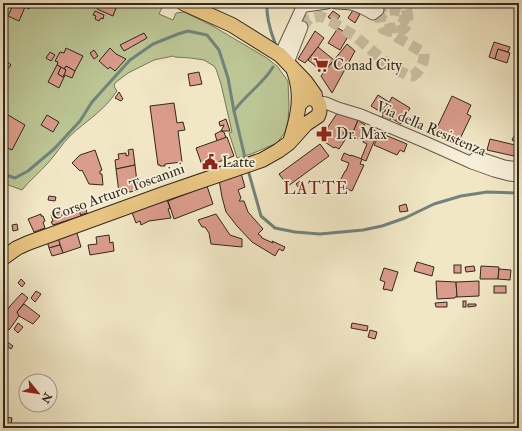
<svg xmlns="http://www.w3.org/2000/svg" width="522" height="431" viewBox="0 0 522 431" font-family="'IM FELL Double Pica',serif">
<style>
.green{fill:#bcc594;stroke:#777659}
.lines{fill:none;stroke-linecap:round;stroke-linejoin:round}
.stream{stroke:#71837c;stroke-width:3}
.building{fill:#da9c8b;stroke:#32281e}
.minor-tunnel{stroke:#cbc1a4;stroke-width:11;stroke-dasharray:11 5.5;stroke-linecap:butt}
.minor-casing{stroke:#625848;stroke-width:13}
.major-casing{stroke:#32281e;stroke-width:16}
.minor{stroke:#f6efd9;stroke-width:11}
.major{stroke:#e8c482;stroke-width:14}
.labels{text-anchor:middle;dominant-baseline:central;stroke-width:3.5;stroke-linejoin:round;paint-order:stroke}
.poi-label{font-size:15px;fill:#32281e;stroke:#f6efd9;text-anchor:start}
.street-label{font-size:15px;fill:#32281e;stroke:#f6efd9}
.quarter-label{font-size:17px;letter-spacing:1px;fill:#7a1f14;stroke:#f6efd9}
</style>
<rect width="100%" height="100%" fill="#f1e7c5"/>
<filter id="stains"><feTurbulence type="fractalNoise" baseFrequency=".005" numOctaves="4"/><feColorMatrix values="0 0 0 0 .2 0 0 0 0 .09 0 0 0 0 .02 0 0 0 .5 -.17"/></filter>
<radialGradient id="worn" r=".72"><stop offset=".6" stop-color="#630" stop-opacity="0"/><stop offset="1" stop-color="#630" stop-opacity=".3"/></radialGradient>
<path class="green" d="M3,3H164L159,14L173,20L176,13L184,12L211,25L267,58L277,66L288,81L289,106L288,121L285,132L277,143L251,154L237,158L229,133L232,132L221,84L216,69L214,66L204,60L191,58L175,57L173,56L154,60L128,73L115,83L114,86L117,91C104,111 87,120 70,136C62,144 56,154 48,163C40,172 30,180 22,190L3,183Z"/>
<g class="lines">
<g class="stream">
<path d="M267,3C266,17 270,30 275,43"/>
<path d="M234,111C246,94 263,84 273,67"/>
<polyline points="248,170 261,216 275,228 295,232 320,234 363,230 382,226 405,218 434,204 461,196 487,192 519,193"/>
<polyline points="3,174 15,178 28,171 54,149 80,121 92,102 130,60 153,44 178,34 188,31 207,35 219,50 228,78 234,111 246,162"/>
</g>
</g>
<g class="building">
<polygon points="8,3 32,3 29,9 25,7 19,21 8,16 13,5"/>
<polygon points="99,3 104,3 116,8 113,16 97,9"/>
<polygon points="508,3 519,3 519,4 518,7"/>
<polygon points="353,10 360,14 355,23 348,18"/>
<polygon points="95,11 104,15 103,19 101,18 99,21 95,19 96,16 93,15"/>
<polygon points="333,11 340,16 335,22 328,17"/>
<polygon points="338,28 349,35 340,50 328,43"/>
<polygon points="315,31 324,38 318,47 305,63 298,59"/>
<polygon points="144,33 147,38 124,51 120,45"/>
<polygon points="494,42 510,47 508,52 498,49 495,59 489,57"/>
<polygon points="347,44 355,51 332,93 321,76"/>
<polygon points="318,47 334,60 323,72 308,60"/>
<polygon points="66,48 83,56 75,71 66,66 64,69 57,65 58,62 55,61 60,52 64,53"/>
<polygon points="110,48 116,54 126,59 115,71 110,67 108,69 99,61"/>
<polygon points="498,49 510,53 507,63 495,59"/>
<polygon points="94,50 98,56 94,59 90,53"/>
<polygon points="50,52 55,55 51,61 46,58"/>
<polygon points="3,58 11,65 3,75"/>
<polygon points="57,65 61,67 58,74 63,77 66,70 64,69 66,66 75,71 72,78 65,75 59,88 48,82"/>
<polygon points="61,67 66,70 63,77 58,74"/>
<polygon points="199,72 202,84 190,86 188,74"/>
<polygon points="119,92 123,99 121,101 115,98"/>
<polygon points="378,95 389,102 384,114 371,106"/>
<polygon points="452,96 471,105 467,114 471,116 457,145 434,134"/>
<polygon points="392,97 410,108 401,124 391,118 389,122 382,117"/>
<polygon points="174,103 177,123 183,122 185,130 178,131 182,162 165,164 165,166 160,166 160,165 158,165 150,106"/>
<polygon points="3,112 25,125 12,150 3,146 3,142 7,134 4,133 3,135"/>
<polygon points="338,112 358,120 352,135 345,130 343,134 347,137 339,149 335,147 334,148 320,139"/>
<polygon points="47,115 59,122 53,132 41,125"/>
<polygon points="226,119 230,131 221,131 224,125 220,126 219,122"/>
<polygon points="358,120 365,125 360,140 352,135"/>
<polygon points="519,126 519,143 512,140"/>
<polygon points="371,129 378,132 366,161 361,159 367,144 363,142 367,133 369,134"/>
<polygon points="221,131 224,132 226,138 217,141 215,134"/>
<polygon points="380,133 407,144 404,152 400,150 397,155 374,145"/>
<polygon points="227,137 234,156 203,168 196,148"/>
<polygon points="490,139 515,145 514,156 487,150"/>
<polygon points="320,144 329,156 288,186 279,174"/>
<polygon points="133,149 135,165 116,169 115,160 119,159 118,154 126,153 126,156 129,155 128,150"/>
<polygon points="95,150 102,170 100,171 100,174 102,174 103,185 89,184 82,170 80,171 72,163 80,155"/>
<polygon points="344,153 351,156 351,155 362,159 360,164 364,165 352,191 338,185 345,171 346,171 349,163 341,160"/>
<polygon points="135,165 138,191 119,193 116,169"/>
<polygon points="241,173 245,187 238,190 241,198 239,201 244,201 248,212 263,229 258,234 261,236 262,238 273,243 272,241 285,247 283,251 279,249 275,256 252,242 237,226 226,212 222,197 219,180"/>
<polygon points="300,181 303,184 299,188 296,184"/>
<polygon points="207,186 213,204 174,219 168,201"/>
<polygon points="49,196 56,197 55,201 48,200"/>
<polygon points="166,197 170,208 168,209 171,218 149,221 141,225 140,221 136,223 131,210"/>
<polygon points="82,204 83,207 85,206 87,213 80,215 77,205"/>
<polygon points="406,204 408,211 400,212 399,206"/>
<polygon points="77,205 81,216 53,225 51,222 53,221 51,215"/>
<polygon points="41,214 41,216 43,216 45,221 43,222 45,228 34,232 28,219"/>
<polygon points="216,214 230,235 242,239 242,247 211,244 209,233 205,227 202,227 198,220"/>
<polygon points="17,224 18,230 13,231 12,225"/>
<polygon points="76,230 81,247 63,253 57,236"/>
<polygon points="109,235 110,243 113,242 114,251 90,255 88,245 97,244 96,237"/>
<polygon points="58,237 60,245 49,248 47,241"/>
<polygon points="60,245 63,253 52,256 49,248"/>
<polygon points="417,262 434,267 432,276 414,271"/>
<rect x="454" y="265" width="7" height="8"/>
<polygon points="474,266 475,271 466,272 465,267"/>
<polygon points="481,266 499,267 498,279 480,279"/>
<polygon points="384,268 398,272 392,291 385,289 385,290 383,289 385,282 380,280"/>
<polygon points="499,269 511,270 510,280 498,279"/>
<polygon points="21,279 25,283 22,287 18,283"/>
<polygon points="436,281 456,282 457,297 455,297 455,298 437,299"/>
<polygon points="479,281 479,296 457,297 456,282"/>
<rect x="494" y="286" width="12" height="7"/>
<polygon points="36,291 41,294 35,302 31,298"/>
<polygon points="22,293 28,298 17,312 19,316 9,330 3,326 3,316 10,306"/>
<rect x="463" y="301" width="3" height="6"/>
<polygon points="447,302 447,307 436,307 435,303"/>
<polygon points="24,304 40,316 33,324 19,316 17,312"/>
<polygon points="468,304 476,304 476,306 468,307"/>
<polygon points="18,323 23,327 18,333 14,329"/>
<polygon points="352,323 368,326 367,331 351,328"/>
<polygon points="370,330 377,332 375,339 368,337"/>
<polygon points="3,339 13,346 11,349 8,347 3,354"/>
<polygon points="6,417 12,418 11,425 5,424"/>
</g>
<g class="lines">
<path class="minor-tunnel" d="M302,27L309,19L320,16L331,21L356,37L390,66L407,75L413,76C420,71 425,62 424,53L397,37L392,33L391,28C398,28 401,25 405,19L404,13C391,6 374,12 383,29C401,36 413,28 406,8C395,5 389,2 378,10"/>
<defs>
<g id="minor">
<path d="M336,3C353,3 358,5 373,14L378,10"/>
<polyline points="301,8 306,6 327,3"/>
<polyline points="280,55 304,3"/>
<polyline points="288,63 302,27"/>
<polyline points="318,102 326,103 338,108 361,115 425,142 472,163 494,171 509,175 519,176"/>
<polyline points="472,163 474,159 480,158 504,166 519,168"/>
</g>
<g id="major">
<polyline points="183,3 232,25 280,55 305,81 315,95 315,99"/>
<path d="M291,139C298,116 303,95 294,71"/>
<path d="M3,258L17,248L28,243L163,194L262,160L278,151L289,143L306,124L318,116C325,101 309,91 299,105"/>
</g>
</defs>
<use href="#minor" class="minor-casing"/>
<use href="#major" class="major-casing"/>
<use href="#minor" class="minor"/>
<use href="#major" class="major"/>
</g>
<defs>
<symbol id="supermarket-bare" viewBox="-9 -9 18 18"><path d="M-6-5.5h2.5l.6 2H6L4.5 2H-2.5L-4.4-4H-6ZM-1.5 3.2a1.3 1.3 0 1 0 .1 0ZM3 3.2a1.3 1.3 0 1 0 .1 0Z" fill="#8f2418" stroke="#f6efd9" stroke-width="2.5" paint-order="stroke"/></symbol>
<symbol id="pharmacy-bare" viewBox="-9 -9 18 18"><path d="M-2-6h4v4h4v4h-4v4h-4v-4h-4v-4h4Z" fill="#8f2418" stroke="#f6efd9" stroke-width="2.5" paint-order="stroke"/></symbol>
<symbol id="civic-bare" viewBox="-9 -9 18 18"><path d="M-.6-6.5H3V-4.5H.6V-3L4-1V1h2V6H-6V1h2V-1L-.6-3ZM-1.2 2.5V6h2.4V2.5Z" fill="#8f2418" stroke="#f6efd9" stroke-width="2.5" paint-order="stroke"/></symbol>
</defs>
<g fill-rule="evenodd">
<use href="#supermarket-bare" x="310" y="54" width="22" height="22"/>
<use href="#pharmacy-bare" x="313" y="123" width="22" height="22"/>
<use href="#civic-bare" x="199" y="151" width="22" height="22"/>
</g>
<g class="labels">
<g class="poi-label">
<text x="333" y="65">Conad City</text>
<text x="336" y="134">Dr. Max</text>
<text x="222" y="162">Latte</text>
</g>
<g class="street-label">
<text transform="translate(431 129) rotate(23)">Via della Resistenza</text>
<text transform="translate(118 192) rotate(-20)">Corso Arturo Toscanini</text>
</g>
<g class="quarter-label">
<text x="316" y="188">LATTE</text>
</g>
</g>
<rect width="522" height="431" fill="none" stroke="#f1e7c5" stroke-width="16"/>
<rect x="4" y="4" width="514" height="423" fill="none" stroke="#32281e" stroke-width="2"/>
<rect x="8" y="8" width="506" height="415" fill="none" stroke="#32281e"/>
<g transform="translate(38 393) rotate(120)"><circle r="19" fill="#f6efd9" stroke="#a89f8e"/>
<path d="M0-3L7 15L0 10L-7 15Z" fill="#8f2418"/>
<text y="-6" font-size="11" font-weight="bold" text-anchor="middle" fill="#32281e">N</text>
</g>
<rect width="100%" height="100%" filter="url(#stains)"/>
<rect width="100%" height="100%" fill="url(#worn)"/>
</svg>
